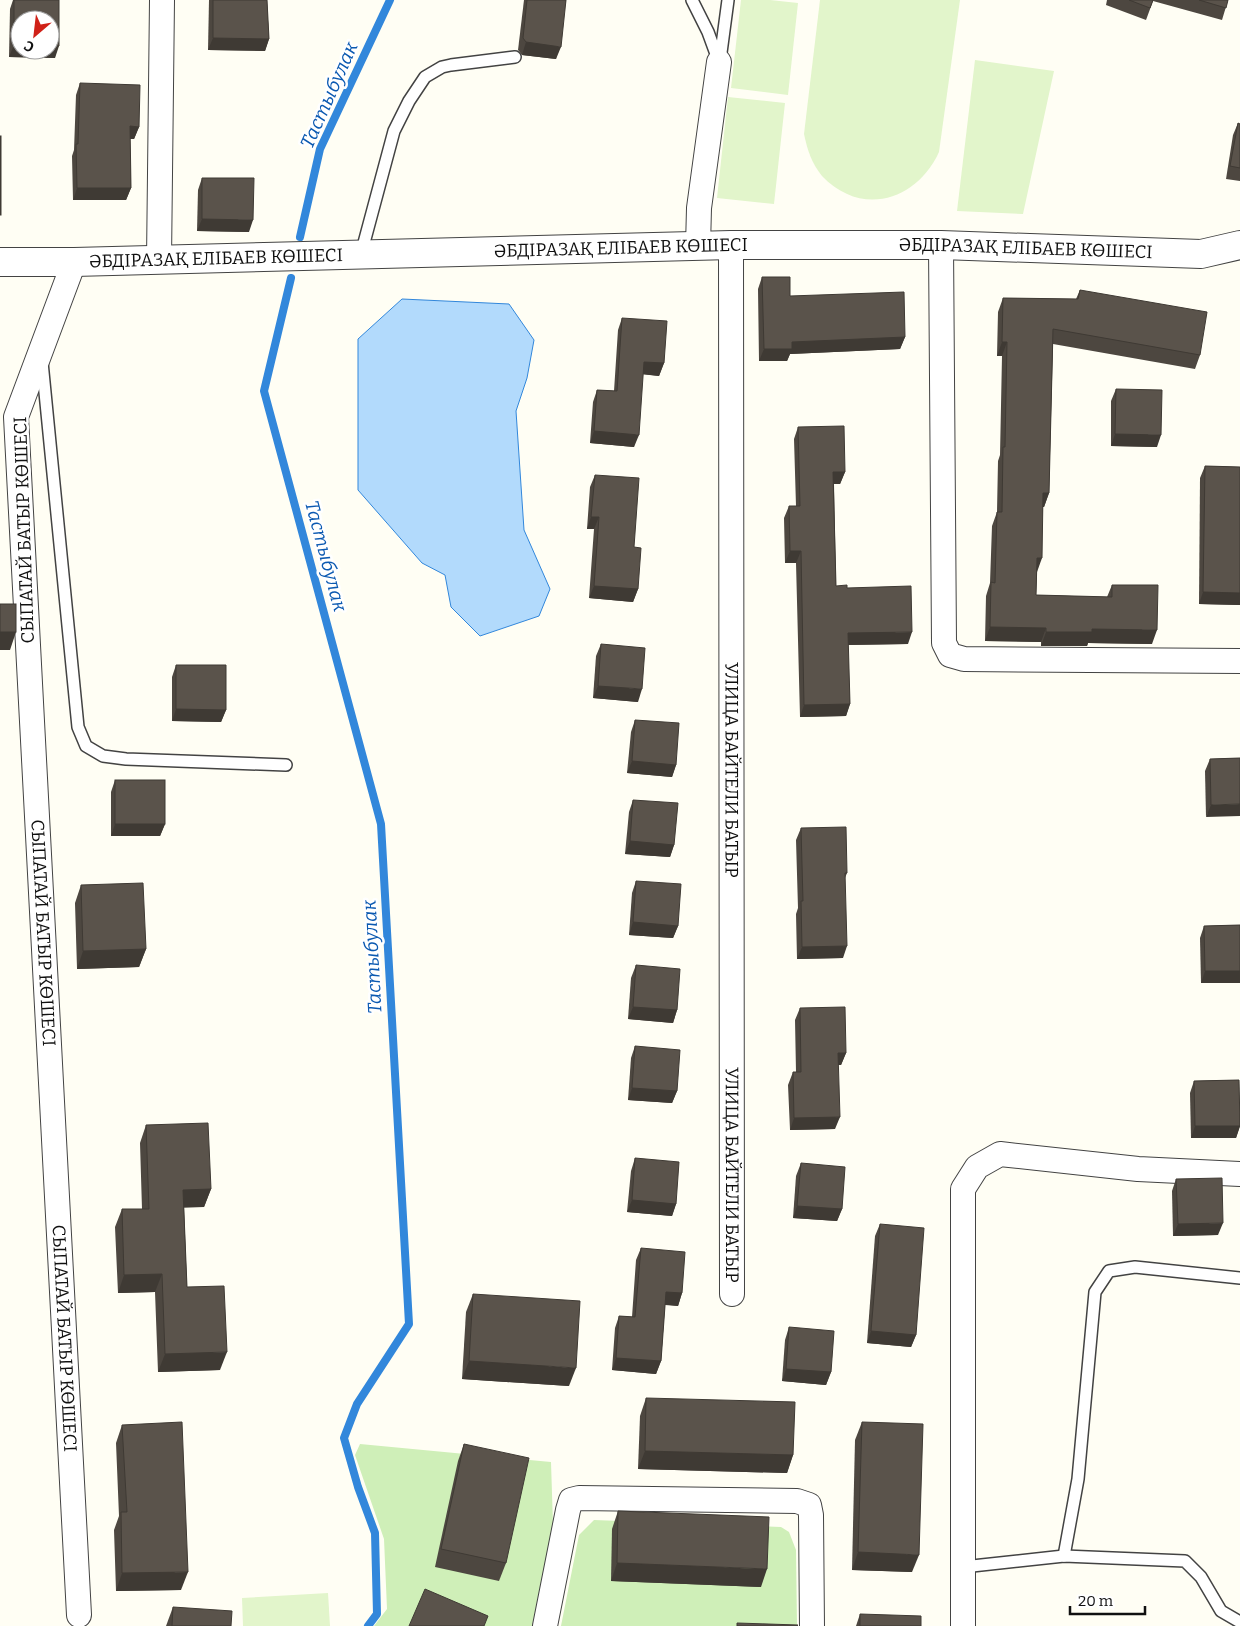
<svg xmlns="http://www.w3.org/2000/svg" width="1240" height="1626" viewBox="0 0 1240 1626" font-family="Bitter,serif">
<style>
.green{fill:#cfefb8}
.pitch{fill:#e2f5cb}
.water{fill:#b2dafc;stroke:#3287db}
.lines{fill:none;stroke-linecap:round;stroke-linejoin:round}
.stream{stroke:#3287db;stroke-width:8}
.service-casing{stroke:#434343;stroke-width:14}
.minor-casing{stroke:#434343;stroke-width:26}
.tertiary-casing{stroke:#434343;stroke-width:30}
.service{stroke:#fff;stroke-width:11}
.minor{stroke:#fff;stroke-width:24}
.tertiary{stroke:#fff;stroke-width:28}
.wall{fill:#4d4740}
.shaded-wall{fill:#3f3a34}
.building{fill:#5a534b;stroke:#3f3a34}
.labels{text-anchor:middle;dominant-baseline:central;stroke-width:5;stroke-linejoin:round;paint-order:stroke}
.street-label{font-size:18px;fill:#101010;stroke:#fff}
.water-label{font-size:19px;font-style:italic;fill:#0b59b1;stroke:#fff}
</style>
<rect width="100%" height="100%" fill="#fffef4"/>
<g class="green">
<polygon points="360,1444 551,1462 553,1525 532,1626 374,1626 387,1609 384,1539 355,1455"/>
<polygon points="594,1520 781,1527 789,1532 796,1550 797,1626 561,1626 579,1535"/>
</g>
<g class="pitch">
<polygon points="741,0 770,0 798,3 788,95 731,88"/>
<path d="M820,0H960L939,152C917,200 862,218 822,176C812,164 807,149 804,134Z"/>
<polygon points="975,60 1054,71 1023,214 957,211"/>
<polygon points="728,97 785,103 774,204 717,198"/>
<polygon points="328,1593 330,1626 243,1626 242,1598"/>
</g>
<polygon class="water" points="402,299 509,304 534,340 527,378 516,411 524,530 550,589 539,616 480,636 451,607 445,575 422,563 358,490 358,339"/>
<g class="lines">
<g class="stream">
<polyline points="300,237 320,149 390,0"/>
<polyline points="291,278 264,391 381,824 409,1324 357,1404 344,1438 358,1487 375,1533 377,1614 368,1626"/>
</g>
<defs>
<g id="service">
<polyline points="692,0 708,32 719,62"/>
<polyline points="720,60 728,0"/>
<polyline points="361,254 394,131 409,101 425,77 442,67 451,65 515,57"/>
<polyline points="42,362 78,727 86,746 103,756 126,759 286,765"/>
<polyline points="1064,1556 1078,1479 1095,1292 1109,1271 1135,1267 1240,1278"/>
<polyline points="963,1567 1064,1556 1185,1561 1201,1577 1221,1611 1240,1622"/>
</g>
<g id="minor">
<path id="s1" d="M731,245L732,1294"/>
<polyline points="941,245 944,643 950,655 964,659 1240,661"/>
<polyline points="698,246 699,208 719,62"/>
<polyline points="159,260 162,0"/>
<path id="s2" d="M74,262L16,417L79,1615"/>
<polyline points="545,1626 568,1510 571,1500 579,1498 797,1501 809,1505 811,1515 812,1626"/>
<polyline points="963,1626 963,1189 977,1167 1000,1154 1138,1169 1240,1174"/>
</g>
<g id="tertiary">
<path id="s3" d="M0,262H74L731,245H941L1201,254L1240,245"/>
</g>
</defs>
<use href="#service" class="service-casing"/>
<use href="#minor" class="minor-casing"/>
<use href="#tertiary" class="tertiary-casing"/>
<use href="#service" class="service"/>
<use href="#minor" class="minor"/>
<use href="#tertiary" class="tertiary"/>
</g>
<g class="wall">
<polygon points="13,0 59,0 55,58 9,57 10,9"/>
<polygon points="209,0 267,0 269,39 265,51 208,50"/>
<polygon points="524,0 566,0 556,59 522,55 518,50"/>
<polygon points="1107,0 1228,0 1222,20 1153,1 1146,20 1106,5"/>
<polygon points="80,83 139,127 134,139 130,139 131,188 126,200 73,200 72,156 74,150 76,95"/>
<polygon points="1238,123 1240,124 1240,181 1226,179 1233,135"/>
<polygon points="202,178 249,232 197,231 198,190"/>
<polygon points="762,277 790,296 905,337 900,349 790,354 787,361 759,361 758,289"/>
<polygon points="1080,290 1200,355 1195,369 1053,344 1049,493 1044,507 1043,507 1037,571 1036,595 1107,597 1112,585 1152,644 1088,643 1087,646 1041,646 1041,642 985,641 986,596 990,583 992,526 997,512 998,461 1000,455 1002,356 997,356 998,312 1003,298 1076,299"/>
<polygon points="622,318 664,363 659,376 643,374 634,447 590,443 593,402 597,390 614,391 618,330"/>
<polygon points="1116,389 1157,447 1111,446 1111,401"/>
<polygon points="798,427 845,472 840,484 834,484 836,586 847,588 908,644 848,645 850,704 846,716 800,717 796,563 785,563 784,518 789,506 796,506 794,439"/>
<polygon points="1205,466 1240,467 1240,605 1199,604 1200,478"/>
<polygon points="595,475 638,589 633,602 589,598 594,529 587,529 590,487"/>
<polygon points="601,644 638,702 593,698 596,656"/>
<polygon points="176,665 226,710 221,722 172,721 172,677"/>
<polygon points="635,720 676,765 672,777 627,773 631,732"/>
<polygon points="1240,758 1206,817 1205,771 1210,759"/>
<polygon points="115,780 165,824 160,836 111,836 111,792"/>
<polygon points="633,800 674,845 670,857 625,854 629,812"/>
<polygon points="801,828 847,873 845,878 843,958 797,959 796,914 798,908 796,840"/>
<polygon points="636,881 678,926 673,938 629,935 632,893"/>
<polygon points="81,885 146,949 139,967 77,969 75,903"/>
<polygon points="1240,925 1240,983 1201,983 1200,938 1204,926"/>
<polygon points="636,965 677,1010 673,1023 628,1019 631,978"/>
<polygon points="800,1008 846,1053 841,1065 838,1065 835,1129 790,1130 788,1085 793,1072 796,1072 795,1020"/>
<polygon points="635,1046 677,1091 672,1103 628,1100 631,1058"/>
<polygon points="1239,1080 1240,1126 1236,1138 1191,1138 1190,1093 1194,1081"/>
<polygon points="146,1125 211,1189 204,1207 184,1207 187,1287 220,1370 158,1372 155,1292 118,1293 115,1227 122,1209 142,1209 140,1143"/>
<polygon points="635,1158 676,1204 672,1216 627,1212 631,1171"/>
<polygon points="801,1163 842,1209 837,1221 793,1218 796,1176"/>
<polygon points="1176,1179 1218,1235 1173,1236 1172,1191"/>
<polygon points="880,1224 916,1335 911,1347 867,1343 875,1236"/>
<polygon points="641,1248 682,1293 678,1306 665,1305 661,1361 656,1374 612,1370 615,1328 619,1316 632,1317 636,1260"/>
<polygon points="473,1294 569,1386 462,1379 466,1312"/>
<polygon points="789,1327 831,1372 826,1385 782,1381 785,1340"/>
<polygon points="646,1398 793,1455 787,1473 638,1469 640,1416"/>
<polygon points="862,1422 912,1572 852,1570 855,1440"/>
<polygon points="122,1425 181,1590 116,1591 114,1530 119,1516 116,1443"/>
<polygon points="464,1444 506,1563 499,1581 435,1567 458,1461"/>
<polygon points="618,1511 761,1587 611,1581 612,1529"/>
<polygon points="173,1607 231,1626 166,1626"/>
<polygon points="860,1614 921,1626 856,1626"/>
</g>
<g class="shaded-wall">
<polygon points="213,38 269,39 265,51 208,50"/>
<polygon points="526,42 561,47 556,59 522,55"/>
<polygon points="14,45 20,45 20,50 50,50 50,46 59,46 55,58 9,57"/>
<polygon points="130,126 139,127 134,139 125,138"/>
<polygon points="77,188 131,188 126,200 73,200"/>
<polygon points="202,219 253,220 249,232 197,231"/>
<polygon points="905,337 900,349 790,354 787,361 759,361 764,349 792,342"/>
<polygon points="1002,342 1007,342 1002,356 997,356"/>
<polygon points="644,362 664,363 659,376 640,374"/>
<polygon points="594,431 639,435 634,447 590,443"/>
<polygon points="1115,434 1161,435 1157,447 1111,446"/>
<polygon points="833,472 845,472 840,484 829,484"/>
<polygon points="1043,493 1049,493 1044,507 1038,507"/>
<polygon points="591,517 599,517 594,529 587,529"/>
<polygon points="790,551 801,551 796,563 785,563"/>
<polygon points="1037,558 1042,558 1037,572"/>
<polygon points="594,586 638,589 633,602 589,598"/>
<polygon points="1203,592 1240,593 1240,605 1199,604"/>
<polygon points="990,627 1046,628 1041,642 985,641"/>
<polygon points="1092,629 1157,630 1152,644 1088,643 1087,646 1041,646 1046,632"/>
<polygon points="0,632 16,632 10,650 0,650"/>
<polygon points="912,632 908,644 843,645 848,633"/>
<polygon points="598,686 642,689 638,702 593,698"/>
<polygon points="850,704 846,716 800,717 804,705"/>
<polygon points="176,709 226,710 221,722 172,721"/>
<polygon points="632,761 676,765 672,777 627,773"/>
<polygon points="1240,804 1240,816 1206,817 1211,805"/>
<polygon points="115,824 165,824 160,836 111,836"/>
<polygon points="630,841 674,845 670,857 625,854"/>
<polygon points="633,922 678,926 673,938 629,935"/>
<polygon points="847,946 843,958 797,959 802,947"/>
<polygon points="146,949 139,967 77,969 83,951"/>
<polygon points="1205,971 1240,971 1240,983 1201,983"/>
<polygon points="633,1007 677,1010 673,1023 628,1019"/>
<polygon points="838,1053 846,1053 841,1065 833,1065"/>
<polygon points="632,1088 677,1091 672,1103 628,1100"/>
<polygon points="840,1117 835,1129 790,1130 794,1118"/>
<polygon points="1195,1126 1240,1126 1236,1138 1191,1138"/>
<polygon points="211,1189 204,1207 176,1208 183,1190"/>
<polygon points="632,1200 676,1204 672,1216 627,1212"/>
<polygon points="797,1206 842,1209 837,1221 793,1218"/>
<polygon points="1223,1223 1218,1235 1173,1236 1178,1224"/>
<polygon points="162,1274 155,1292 118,1293 124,1275"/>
<polygon points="666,1292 682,1293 678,1306 661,1304"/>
<polygon points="871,1331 916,1335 911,1347 867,1343"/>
<polygon points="227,1352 220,1370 158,1372 165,1354"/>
<polygon points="616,1358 661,1361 656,1374 612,1370"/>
<polygon points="469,1361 576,1368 569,1386 462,1379"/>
<polygon points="786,1369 831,1372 826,1385 782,1381"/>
<polygon points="645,1451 793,1455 787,1473 638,1469"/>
<polygon points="858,1552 919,1555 912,1572 852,1570"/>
<polygon points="617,1563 767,1569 761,1587 611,1581"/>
<polygon points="188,1572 181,1590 116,1591 122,1573"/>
</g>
<g class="building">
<polygon points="14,0 59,0 59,46 50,46 50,20 20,20 20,45 14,45"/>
<polygon points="213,0 267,0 269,39 213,38"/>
<polygon points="527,0 566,0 561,47 526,42 523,38"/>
<polygon points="1129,0 1153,0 1150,8"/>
<polygon points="1199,0 1228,0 1226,8"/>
<polygon points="80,83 140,85 139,127 130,126 131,188 77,188 76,144 78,144"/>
<polygon points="1238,123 1240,124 1240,168 1230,166"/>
<rect x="0" y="136" width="1" height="79"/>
<polygon points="202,178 254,178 253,220 202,219"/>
<polygon points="762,277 790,277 790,296 904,292 905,337 792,342 792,349 764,349"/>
<polygon points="1080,290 1207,312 1200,355 1053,329 1049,493 1043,493 1042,558 1037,558 1036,595 1112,597 1112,585 1158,585 1157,630 1092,629 1092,632 1046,632 1046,628 990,627 991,582 995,583 997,512 1002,512 1003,447 1005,447 1007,342 1002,342 1003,298 1078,299"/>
<polygon points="622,318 667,321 664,363 644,362 639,435 594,431 597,390 617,391"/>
<polygon points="1116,389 1162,390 1161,435 1115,434"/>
<polygon points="844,426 845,472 833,472 836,586 847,585 847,588 911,586 912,632 848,633 850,704 804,705 801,551 790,551 789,506 800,506 798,427"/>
<polygon points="1205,466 1240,467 1240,593 1203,592"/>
<polygon points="595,475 639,478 634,547 641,548 638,589 594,586 599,517 591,517"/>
<rect x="0" y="604" width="16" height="28"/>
<polygon points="601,644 645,648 642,689 598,686"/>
<polygon points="176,665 226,665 226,710 176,709"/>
<polygon points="635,720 679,723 676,765 632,761"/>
<polygon points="1240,758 1240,804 1211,805 1210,759"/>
<rect x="115" y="780" width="50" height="44"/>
<polygon points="633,800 678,803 674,845 630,841"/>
<polygon points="846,827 847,873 845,873 847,946 802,947 801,901 803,901 801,828"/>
<polygon points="636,881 681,884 678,926 633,922"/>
<polygon points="143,883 146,949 83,951 81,885"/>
<polygon points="1240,925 1240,971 1205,971 1204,926"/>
<polygon points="636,965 680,969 677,1010 633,1007"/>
<polygon points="845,1007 846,1053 838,1053 840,1117 794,1118 793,1072 801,1072 800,1008"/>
<polygon points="635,1046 680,1050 677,1091 632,1088"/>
<polygon points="1239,1080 1240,1126 1195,1126 1194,1081"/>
<polygon points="208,1123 211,1189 183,1190 187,1287 224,1286 227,1352 165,1354 162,1274 124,1275 122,1209 149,1209 146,1125"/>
<polygon points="635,1158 679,1162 676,1204 632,1200"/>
<polygon points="801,1163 845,1167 842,1209 797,1206"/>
<polygon points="1222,1178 1223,1223 1178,1224 1176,1179"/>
<polygon points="880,1224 924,1228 916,1335 871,1331"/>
<polygon points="641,1248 685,1252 682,1293 666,1292 661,1361 616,1358 619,1316 635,1317"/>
<polygon points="473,1294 580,1301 576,1368 469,1361"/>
<polygon points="789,1327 834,1331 831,1372 786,1369"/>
<polygon points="646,1398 795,1402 793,1455 645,1451"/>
<polygon points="182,1422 188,1572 122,1573 121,1512 127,1512 122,1425"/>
<polygon points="862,1422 923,1424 919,1555 858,1552"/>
<polygon points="464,1444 529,1458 506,1563 441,1549"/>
<polygon points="618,1511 769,1517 767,1569 617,1563"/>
<polygon points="425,1589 488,1616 484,1626 409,1626"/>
<polygon points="173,1607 232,1611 231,1626 172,1626"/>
<polygon points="860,1614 921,1616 921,1626 860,1626"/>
<polygon points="737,1623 798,1625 797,1626 737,1626"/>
</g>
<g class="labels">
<g class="street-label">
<text stroke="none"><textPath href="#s3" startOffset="621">ӘБДІРАЗАҚ ЕЛІБАЕВ КӨШЕСІ</textPath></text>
<text stroke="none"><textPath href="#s3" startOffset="1026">ӘБДІРАЗАҚ ЕЛІБАЕВ КӨШЕСІ</textPath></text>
<text stroke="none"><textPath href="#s3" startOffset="216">ӘБДІРАЗАҚ ЕЛІБАЕВ КӨШЕСІ</textPath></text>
<text transform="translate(24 530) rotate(-92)">СЫПАТАЙ БАТЫР КӨШЕСІ</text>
<text stroke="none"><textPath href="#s1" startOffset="525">УЛИЦА БАЙТЕЛИ БАТЫР</textPath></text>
<text stroke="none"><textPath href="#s2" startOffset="682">СЫПАТАЙ БАТЫР КӨШЕСІ</textPath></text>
<text stroke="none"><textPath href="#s1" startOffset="930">УЛИЦА БАЙТЕЛИ БАТЫР</textPath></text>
<text stroke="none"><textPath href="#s2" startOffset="1088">СЫПАТАЙ БАТЫР КӨШЕСІ</textPath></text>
</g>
<g class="water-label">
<text transform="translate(329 95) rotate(-66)">Тастыбулак</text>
<text transform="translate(326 556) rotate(75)">Тастыбулак</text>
<text transform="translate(372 957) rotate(-93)">Тастыбулак</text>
</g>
</g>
<g transform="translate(35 35) rotate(208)"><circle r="24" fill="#ffffff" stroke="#9f9f9f"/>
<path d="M0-4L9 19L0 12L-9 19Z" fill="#d02118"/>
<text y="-8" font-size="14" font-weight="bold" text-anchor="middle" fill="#101010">С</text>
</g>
<path d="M1070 1606v8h75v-8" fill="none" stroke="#101010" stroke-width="2.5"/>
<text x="1078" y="1606" font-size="15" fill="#101010" stroke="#ffffff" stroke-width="4" paint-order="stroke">20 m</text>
</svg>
